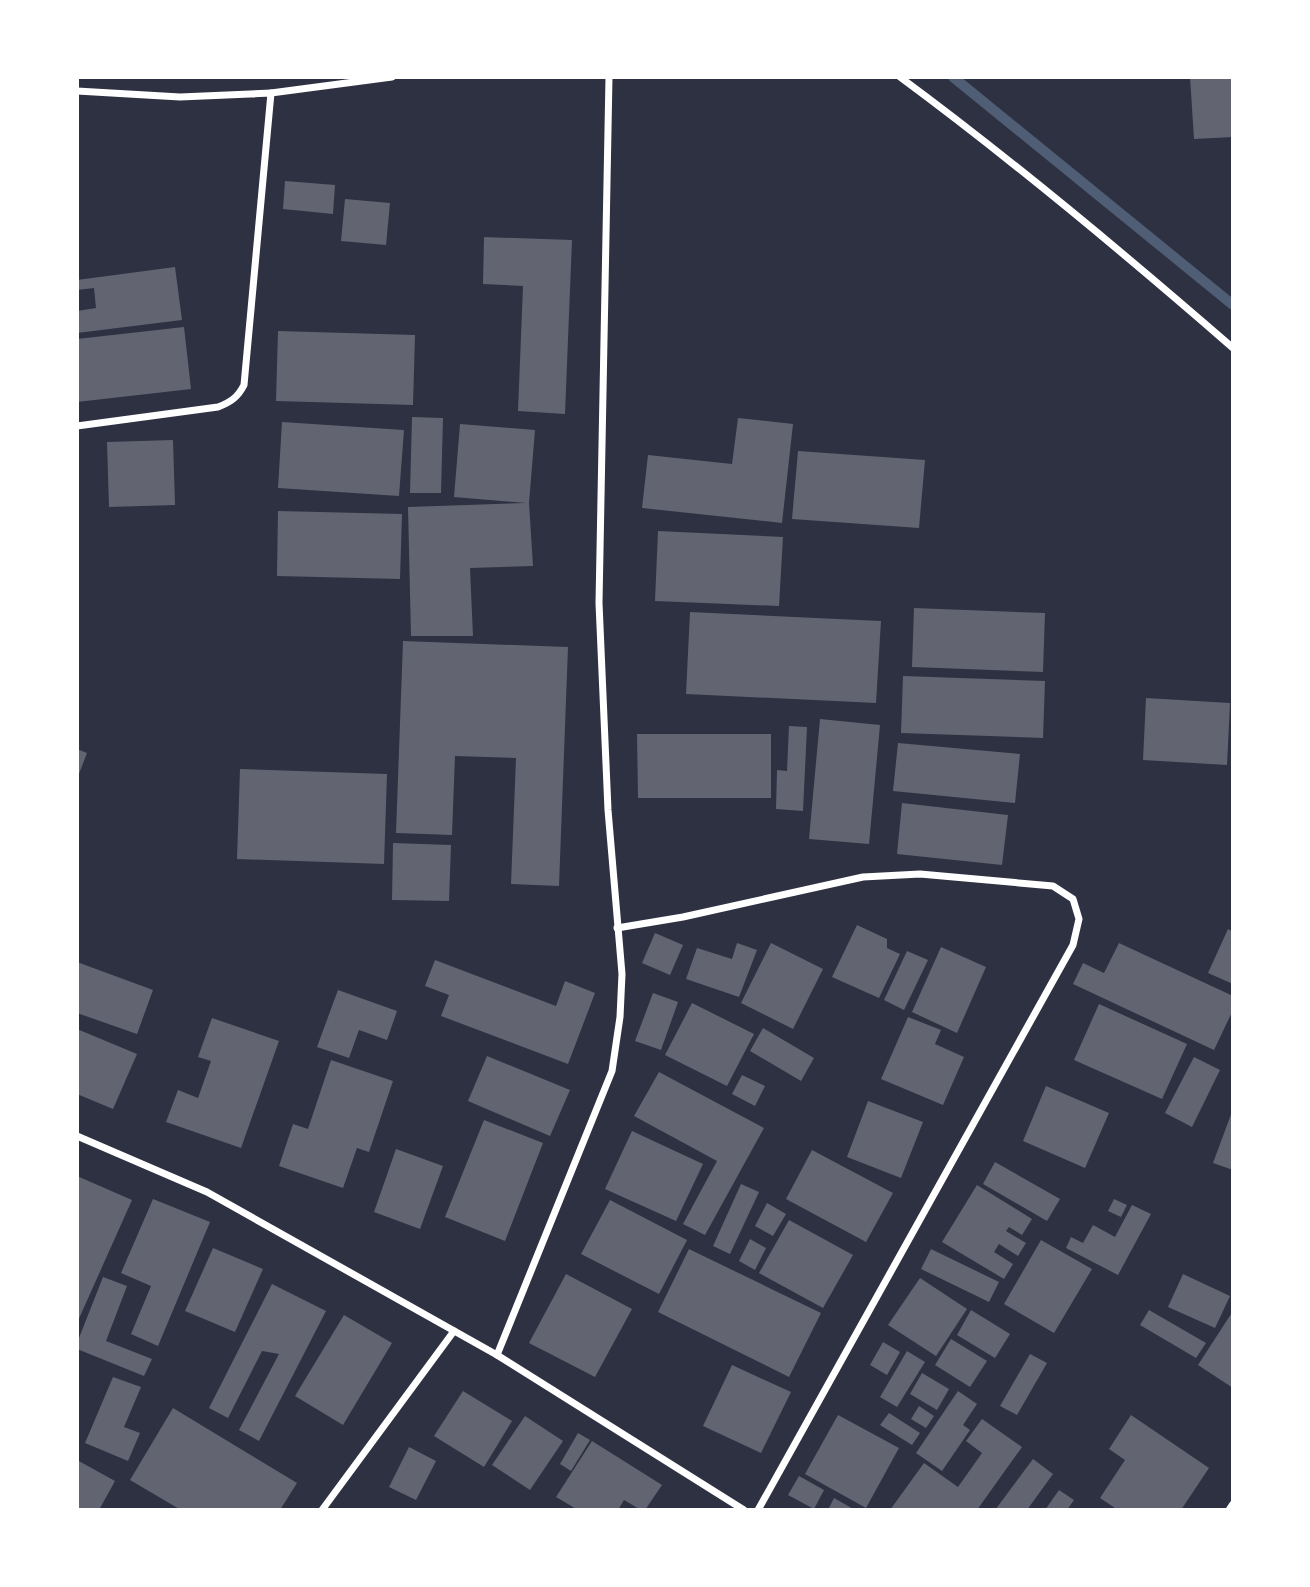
<svg xmlns="http://www.w3.org/2000/svg" width="1310" height="1587" viewBox="0 0 1310 1587" font-family="'Asap Condensed',sans-serif">
<style>
.lines{fill:none;stroke-linecap:round;stroke-linejoin:round}
.stream{stroke:#4f5d75;stroke-width:10}
.building{fill:#626471}
.minor{stroke:#fff;stroke-width:7}
</style>
<rect width="100%" height="100%" fill="#2d3142"/>
<g class="lines">
<polyline class="stream" points="953,77 1233,305"/>
</g>
<g class="building">
<polygon points="1190,77 1233,77 1233,137 1194,139"/>
<polygon points="285,181 335,185 333,214 283,209"/>
<polygon points="345,199 390,203 386,245 341,241"/>
<polygon points="484,237 572,240 565,414 518,411 523,286 483,284"/>
<polygon points="175,267 182,320 77,333 77,311 96,308 94,288 77,290 77,280"/>
<polygon points="184,327 191,389 77,402 77,339"/>
<polygon points="278,331 415,335 413,405 276,401"/>
<polygon points="412,417 443,418 441,493 410,493"/>
<polygon points="738,418 793,424 782,523 642,508 648,455 732,464"/>
<polygon points="282,422 404,430 399,496 278,488"/>
<polygon points="460,424 535,430 529,503 533,566 470,568 473,636 411,636 408,507 526,503 454,497"/>
<polygon points="173,440 175,505 109,507 107,442"/>
<polygon points="798,451 925,460 919,528 792,519"/>
<polygon points="278,511 402,514 400,579 277,576"/>
<polygon points="658,531 783,537 779,606 655,601"/>
<polygon points="914,608 1045,613 1043,672 912,667"/>
<polygon points="690,612 881,621 876,703 686,694"/>
<polygon points="403,641 568,647 559,886 511,884 516,758 455,756 452,835 396,833"/>
<polygon points="903,676 1045,681 1043,738 901,733"/>
<polygon points="1146,698 1230,703 1227,765 1143,760"/>
<polygon points="820,719 880,725 869,844 809,839"/>
<polygon points="789,726 807,727 803,811 776,809 777,770 787,771"/>
<polygon points="637,734 771,734 771,798 638,798"/>
<polygon points="898,743 1020,754 1015,803 893,791"/>
<polygon points="77,749 87,753 77,779"/>
<polygon points="240,769 387,774 384,864 237,859"/>
<polygon points="902,803 1008,815 1002,865 897,854"/>
<polygon points="393,843 451,845 449,901 392,900"/>
<polygon points="857,925 887,939 887,948 900,954 879,998 832,977"/>
<polygon points="1228,929 1233,932 1233,984 1208,973"/>
<polygon points="655,933 683,945 670,975 642,963"/>
<polygon points="737,943 757,950 739,997 686,979 697,948 732,959"/>
<polygon points="771,943 823,969 793,1029 741,1003"/>
<polygon points="1119,943 1233,996 1233,1010 1214,1050 1073,984 1083,963 1104,973"/>
<polygon points="941,947 986,967 957,1033 912,1012"/>
<polygon points="907,951 928,960 904,1010 884,1000"/>
<polygon points="435,960 556,1006 565,981 595,993 568,1064 441,1016 449,995 425,986"/>
<polygon points="77,962 153,990 137,1034 77,1013"/>
<polygon points="338,990 397,1011 387,1040 359,1030 349,1058 317,1047"/>
<polygon points="653,993 678,1002 661,1050 635,1041"/>
<polygon points="692,1003 754,1034 727,1086 665,1055"/>
<polygon points="1099,1004 1187,1044 1162,1099 1074,1060"/>
<polygon points="908,1017 941,1030 935,1044 964,1057 943,1105 881,1079"/>
<polygon points="212,1018 279,1041 241,1148 166,1122 178,1090 198,1098 211,1061 198,1057"/>
<polygon points="763,1028 814,1058 801,1081 750,1051"/>
<polygon points="77,1029 137,1054 113,1109 77,1094"/>
<polygon points="487,1056 570,1090 550,1136 468,1101"/>
<polygon points="1194,1057 1220,1070 1192,1127 1165,1113"/>
<polygon points="331,1060 393,1081 369,1152 357,1148 343,1188 279,1166 293,1124 308,1129"/>
<polygon points="659,1072 764,1128 705,1235 683,1224 717,1161 634,1116"/>
<polygon points="742,1075 765,1086 755,1106 732,1094"/>
<polygon points="1046,1086 1109,1113 1085,1168 1023,1141"/>
<polygon points="868,1101 923,1122 901,1178 847,1157"/>
<polygon points="1233,1109 1233,1170 1213,1163"/>
<polygon points="484,1120 543,1143 505,1241 445,1217"/>
<polygon points="632,1131 703,1164 676,1221 605,1189"/>
<polygon points="396,1149 443,1166 420,1229 374,1212"/>
<polygon points="812,1150 893,1193 866,1242 786,1199"/>
<polygon points="995,1162 1060,1199 1047,1221 983,1184"/>
<polygon points="77,1176 132,1200 77,1323"/>
<polygon points="741,1184 759,1192 730,1254 713,1246"/>
<polygon points="977,1185 1032,1219 1022,1235 1009,1227 1006,1231 1026,1243 1018,1256 999,1244 994,1252 1013,1264 1004,1279 942,1242"/>
<polygon points="153,1199 210,1222 158,1346 131,1334 151,1286 121,1273"/>
<polygon points="1114,1199 1127,1205 1121,1217 1108,1211"/>
<polygon points="610,1200 687,1240 659,1294 581,1254"/>
<polygon points="767,1203 786,1214 773,1236 755,1226"/>
<polygon points="1132,1205 1151,1214 1118,1275 1066,1248 1071,1237 1083,1243 1093,1225 1115,1237"/>
<polygon points="789,1220 853,1255 823,1308 759,1273"/>
<polygon points="750,1239 766,1248 755,1270 739,1261"/>
<polygon points="1041,1240 1092,1269 1054,1333 1004,1304"/>
<polygon points="213,1248 263,1269 235,1332 185,1311"/>
<polygon points="689,1249 821,1313 789,1377 658,1312"/>
<polygon points="931,1249 999,1282 989,1302 921,1269"/>
<polygon points="566,1274 632,1309 595,1377 529,1343"/>
<polygon points="1183,1274 1230,1296 1215,1328 1168,1307"/>
<polygon points="103,1277 127,1286 106,1341 152,1359 144,1376 77,1349 77,1343"/>
<polygon points="920,1278 967,1309 936,1356 888,1325"/>
<polygon points="272,1284 326,1311 259,1441 239,1430 279,1354 262,1351 228,1418 209,1408"/>
<polygon points="971,1310 1010,1334 995,1358 957,1335"/>
<polygon points="1149,1310 1206,1343 1196,1358 1140,1325"/>
<polygon points="1233,1311 1233,1388 1198,1365"/>
<polygon points="344,1315 392,1343 343,1425 295,1396"/>
<polygon points="951,1339 987,1361 970,1387 935,1365"/>
<polygon points="883,1342 900,1352 887,1375 870,1365"/>
<polygon points="907,1351 925,1362 897,1407 880,1397"/>
<polygon points="1030,1354 1047,1363 1017,1415 1000,1406"/>
<polygon points="732,1365 791,1392 761,1453 703,1426"/>
<polygon points="922,1373 949,1389 937,1410 910,1394"/>
<polygon points="113,1377 141,1387 124,1427 140,1433 128,1461 85,1443"/>
<polygon points="463,1391 512,1421 484,1467 434,1436"/>
<polygon points="958,1391 977,1404 963,1425 970,1430 942,1471 916,1453"/>
<polygon points="919,1406 934,1416 926,1428 911,1419"/>
<polygon points="173,1408 297,1483 280,1510 181,1510 130,1480"/>
<polygon points="889,1413 920,1433 912,1445 880,1425"/>
<polygon points="838,1415 899,1448 866,1508 805,1474"/>
<polygon points="1131,1415 1209,1468 1181,1510 1118,1510 1100,1498 1125,1460 1109,1449"/>
<polygon points="525,1416 563,1441 530,1490 492,1465"/>
<polygon points="982,1419 1022,1447 977,1510 890,1510 924,1463 958,1487 982,1453 966,1441"/>
<polygon points="578,1433 590,1440 571,1471 560,1464"/>
<polygon points="592,1441 662,1485 645,1510 641,1510 624,1500 618,1510 578,1510 556,1497"/>
<polygon points="409,1447 436,1461 416,1500 389,1487"/>
<polygon points="1033,1459 1053,1474 1027,1510 995,1510"/>
<polygon points="77,1460 115,1481 99,1510 77,1510"/>
<polygon points="799,1476 824,1490 814,1509 788,1495"/>
<polygon points="1059,1490 1074,1500 1067,1510 1045,1510"/>
<polygon points="834,1498 855,1510 828,1510"/>
</g>
<g class="lines">
<g class="minor">
<path d="M900,77C1015,162 1125,254 1233,348"/>
<path d="M77,91L180,97L271,93L244,385C238,397 231,402 218,407L77,426"/>
<polyline points="271,93 392,77"/>
<polyline points="617,928 683,917 863,877 920,874 1053,886 1073,899 1079,919 1073,945 758,1510"/>
<polyline points="77,1136 207,1192 497,1355 744,1510"/>
<polyline points="497,1355 612,1071 620,1017 622,974 608,810 599,603 609,77"/>
<polyline points="322,1510 454,1331"/>
<polyline points="1229,1510 1233,1504"/>
</g>
</g>
<rect width="1310" height="1587" fill="none" stroke="#ffffff" stroke-width="158"/>
</svg>
